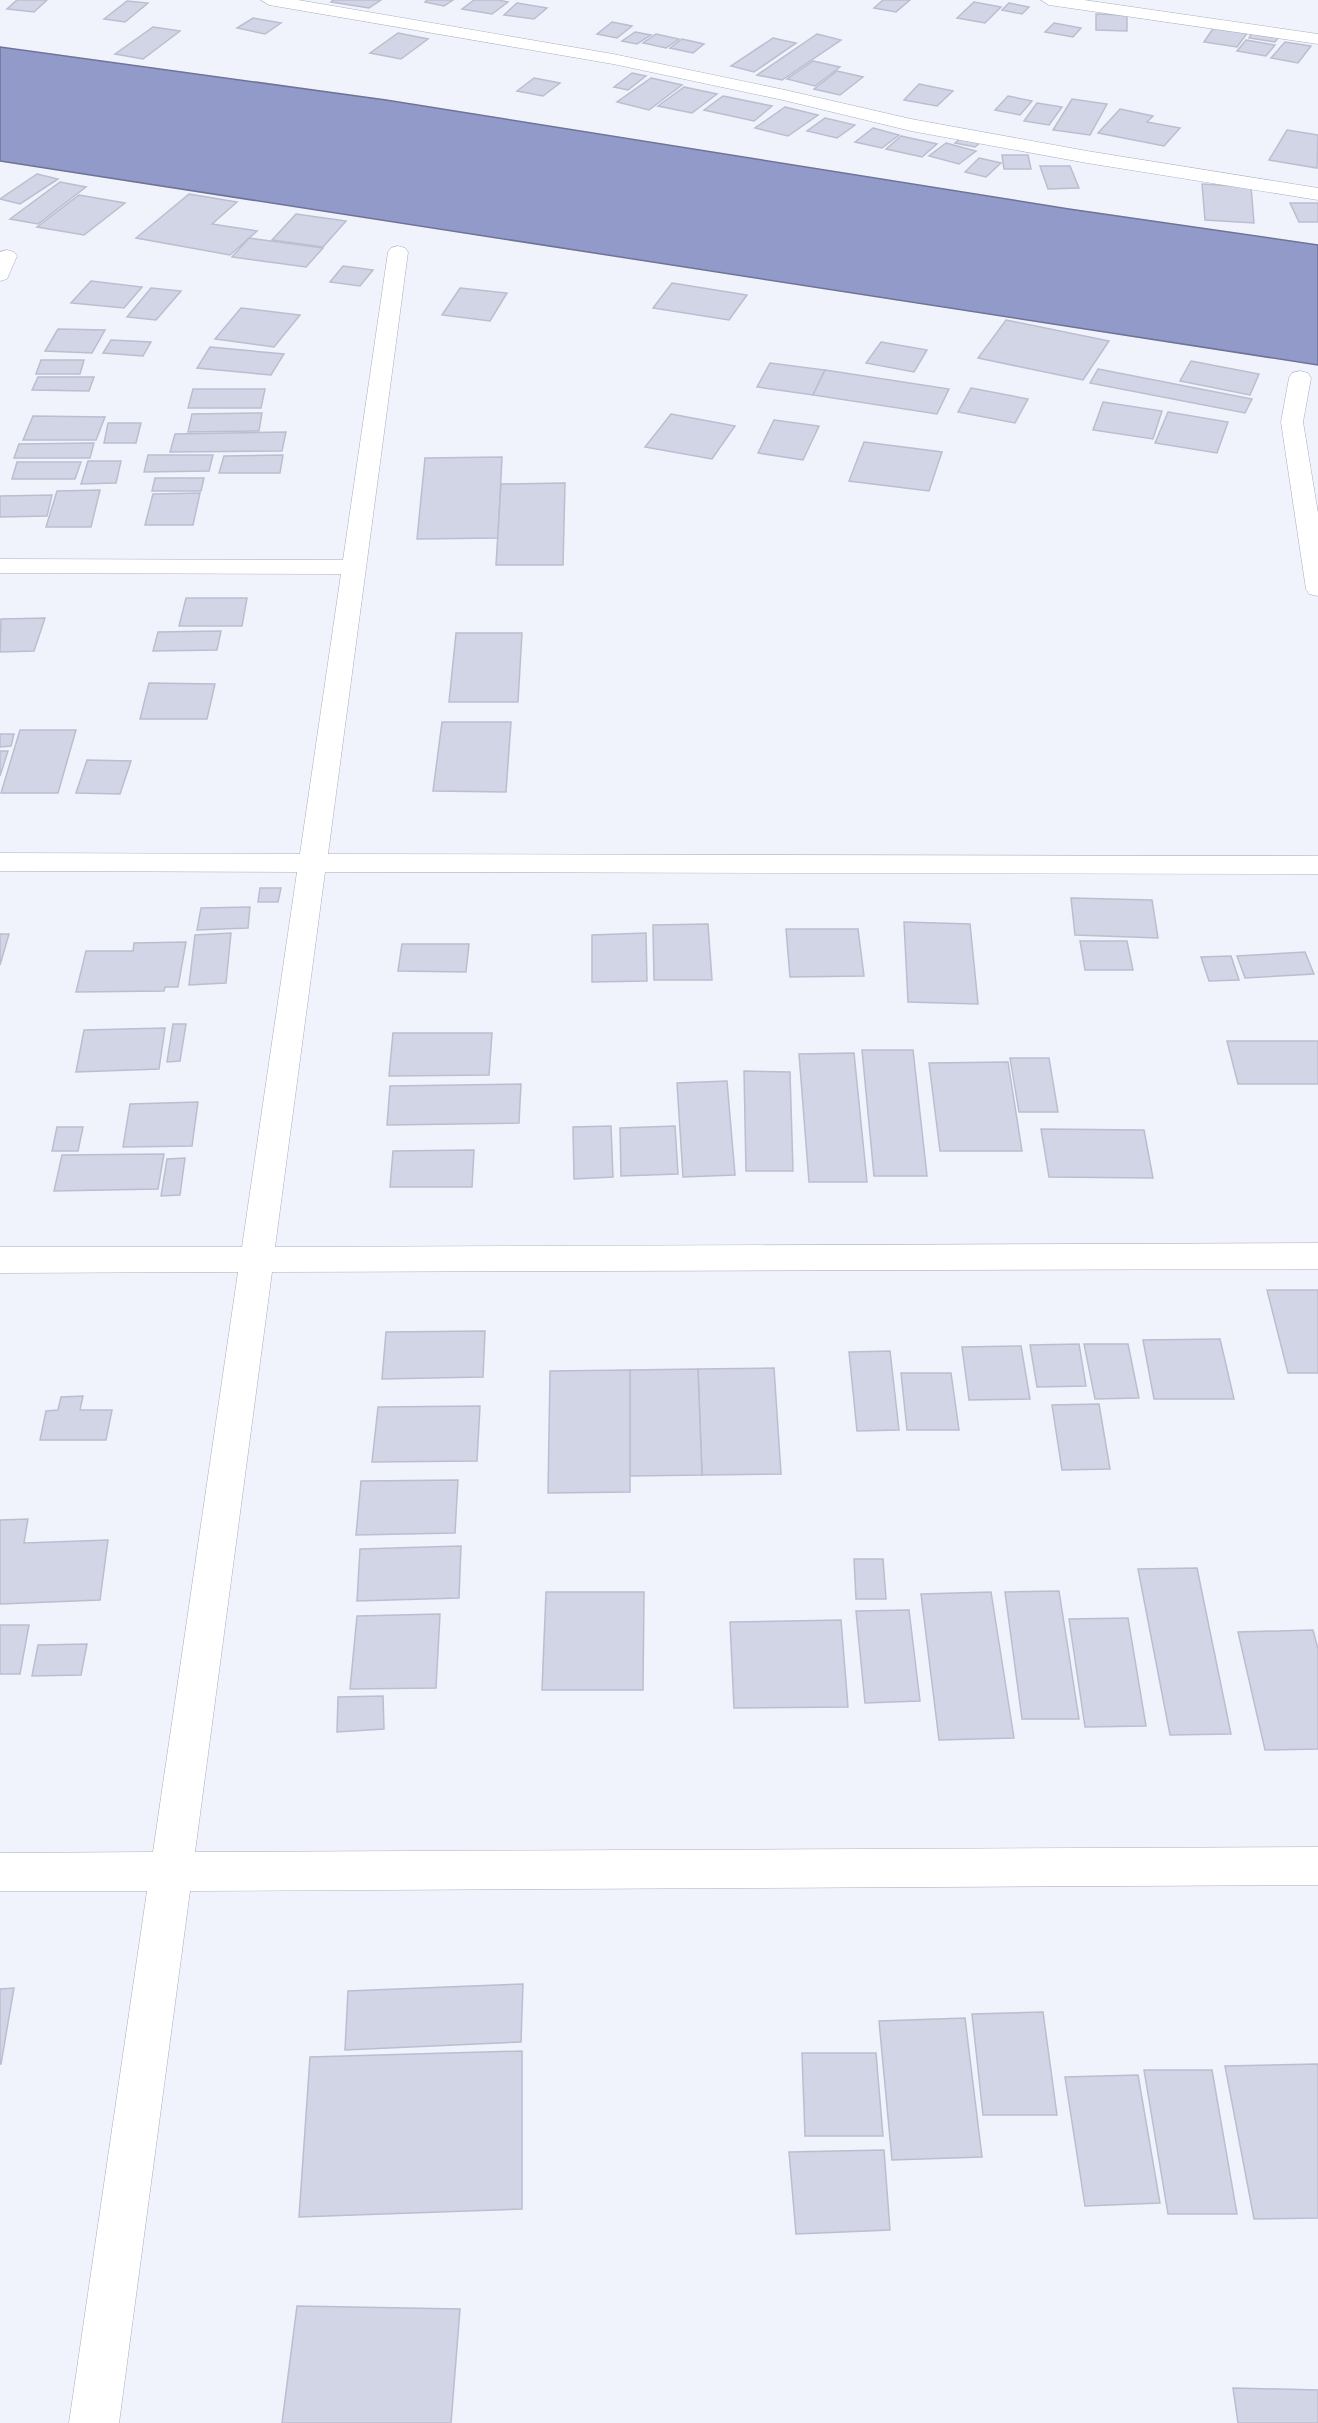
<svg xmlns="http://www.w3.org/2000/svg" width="1318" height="2423" viewBox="0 0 1318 2423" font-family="'Playfair Display',serif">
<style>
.water{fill:#929ac9;stroke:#6e7497;stroke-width:1.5}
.building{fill:#d2d5e6;stroke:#bbbecf;stroke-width:1.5}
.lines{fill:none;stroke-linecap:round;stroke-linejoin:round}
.street-casing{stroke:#aaaebe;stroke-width:1}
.street{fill:#fff;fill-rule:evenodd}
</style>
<rect width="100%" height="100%" fill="#f0f2fc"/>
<polygon class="water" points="0,47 386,100 1069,209 1318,245 1318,365 0,161"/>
<g class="building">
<polygon points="17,0 47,0 34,12 7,9"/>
<polygon points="333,0 381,0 369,8 331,2"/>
<polygon points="427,0 453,0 444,6 425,2"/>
<polygon points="474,0 498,0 508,2 492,14 462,9"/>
<polygon points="883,0 910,0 896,12 874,8"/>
<polygon points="127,1 148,3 125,22 104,19"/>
<polygon points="974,2 1001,7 985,23 957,18"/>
<polygon points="517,3 547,8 534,19 504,15"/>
<polygon points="1009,3 1029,7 1022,14 1002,10"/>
<polygon points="1096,14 1127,15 1127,31 1096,30"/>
<polygon points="253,18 281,23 265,34 237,28"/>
<polygon points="612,22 632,26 617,38 597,34"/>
<polygon points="1054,23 1081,28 1073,37 1045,32"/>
<polygon points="153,27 180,31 143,59 115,54"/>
<polygon points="1214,27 1248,32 1237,47 1204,42"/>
<polygon points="1253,31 1280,35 1275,42 1249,38"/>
<polygon points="635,32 651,35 637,44 622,41"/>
<polygon points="398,33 428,39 401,59 370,53"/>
<polygon points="656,34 679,39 666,48 643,43"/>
<polygon points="817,34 841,40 782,80 757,75"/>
<polygon points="773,38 796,43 754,72 731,66"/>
<polygon points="682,39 704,44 693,53 670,48"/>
<polygon points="1246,40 1275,45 1266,56 1237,51"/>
<polygon points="1285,42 1311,46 1298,63 1271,58"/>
<polygon points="813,61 840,67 815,86 787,79"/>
<polygon points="837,71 863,77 840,95 814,89"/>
<polygon points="632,73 646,76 628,90 614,87"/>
<polygon points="534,78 560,83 543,96 517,91"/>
<polygon points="651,78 682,85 649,110 617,102"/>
<polygon points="919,84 953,91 937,106 904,100"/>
<polygon points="684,87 717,94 692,113 658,106"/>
<polygon points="723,96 772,106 754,121 704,110"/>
<polygon points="1008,96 1032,101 1020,115 995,110"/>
<polygon points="1072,99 1107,104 1090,135 1053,130"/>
<polygon points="1037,103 1062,107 1049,125 1024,121"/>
<polygon points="785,107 818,115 788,136 755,128"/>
<polygon points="1120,109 1153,116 1147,122 1180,128 1164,146 1098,133"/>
<polygon points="825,118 855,125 837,138 807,131"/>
<polygon points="873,128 899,135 882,148 855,142"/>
<polygon points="1287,130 1318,135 1317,168 1269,160"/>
<polygon points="901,136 937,144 922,157 886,149"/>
<polygon points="961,138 981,142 975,147 955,143"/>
<polygon points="946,143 976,151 959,164 929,156"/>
<polygon points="1002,155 1028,155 1031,169 1004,169"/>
<polygon points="979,158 1001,163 986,177 965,172"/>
<polygon points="1040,166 1070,166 1079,188 1048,189"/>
<polygon points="37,174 58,179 20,204 0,199"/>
<polygon points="60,182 86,187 38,224 10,219"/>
<polygon points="1202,184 1251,187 1254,223 1205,220"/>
<polygon points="189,194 237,202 212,224 257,231 230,255 136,238"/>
<polygon points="79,195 125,203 84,235 37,227"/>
<polygon points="1290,203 1318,203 1318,222 1299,222"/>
<polygon points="296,214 346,221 323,247 272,240"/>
<polygon points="249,238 323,248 306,267 232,257"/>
<polygon points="343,266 373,270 360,286 330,282"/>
<polygon points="91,281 142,287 124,308 71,303"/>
<polygon points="672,283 747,295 729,320 653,308"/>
<polygon points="151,288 181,291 156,320 127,317"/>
<polygon points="460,288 507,293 490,321 442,315"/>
<polygon points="241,308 300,315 274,347 215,339"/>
<polygon points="1006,320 1109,341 1083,380 978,358"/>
<polygon points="58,329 105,330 92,353 45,351"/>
<polygon points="111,340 151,342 143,356 103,353"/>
<polygon points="881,342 927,350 914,372 866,363"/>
<polygon points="210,347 284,354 271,375 197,368"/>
<polygon points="41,360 84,360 80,374 36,374"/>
<polygon points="1191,361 1259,374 1250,395 1180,381"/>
<polygon points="770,363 825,370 813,395 757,387"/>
<polygon points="1098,369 1252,399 1245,413 1090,383"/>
<polygon points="825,370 949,389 937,414 813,395"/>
<polygon points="38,377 94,377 89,391 32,390"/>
<polygon points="971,388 1028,399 1015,423 958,412"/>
<polygon points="193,389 265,389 261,408 188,408"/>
<polygon points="1103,402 1162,411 1153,439 1093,430"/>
<polygon points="1168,412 1228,422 1217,453 1155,443"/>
<polygon points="262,413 259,431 188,432 192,414"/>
<polygon points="671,414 735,426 712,459 645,447"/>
<polygon points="33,416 105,417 96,440 23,440"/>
<polygon points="774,420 819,426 803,460 758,453"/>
<polygon points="108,423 141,423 136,443 104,443"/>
<polygon points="286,432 282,451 170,452 175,434"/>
<polygon points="864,442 942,452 929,491 849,481"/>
<polygon points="94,443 90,458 14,458 19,444"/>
<polygon points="148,455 213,455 209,471 144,472"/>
<polygon points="283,455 280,473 219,473 224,456"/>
<polygon points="502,457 498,538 417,539 425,458"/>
<polygon points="88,461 121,461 116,483 81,484"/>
<polygon points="17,462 81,462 75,479 12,479"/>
<polygon points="155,478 204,478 201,491 152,491"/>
<polygon points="565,483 563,565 496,565 501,484"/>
<polygon points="100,490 91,527 46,527 57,491"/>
<polygon points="200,493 193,525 145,525 153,494"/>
<polygon points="52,495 47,516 0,517 0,496"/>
<polygon points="186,598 247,598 242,626 179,626"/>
<polygon points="45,618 34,651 0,652 1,619"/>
<polygon points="221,631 217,650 153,651 158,632"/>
<polygon points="456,633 522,633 518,702 449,702"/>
<polygon points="149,683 215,684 207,719 140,719"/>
<polygon points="442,722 511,722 506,792 433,791"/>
<polygon points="20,730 76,730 58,793 1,793"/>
<polygon points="0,734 14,734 11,746 0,747"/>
<polygon points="0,751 8,751 0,776"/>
<polygon points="87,760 131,761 120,794 76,793"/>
<polygon points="260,888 281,888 278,902 258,902"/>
<polygon points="1071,898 1152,900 1158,938 1075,935"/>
<polygon points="250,907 248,928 197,930 201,908"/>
<polygon points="904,922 970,924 978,1004 908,1002"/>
<polygon points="708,924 712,980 654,980 653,925"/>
<polygon points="786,929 858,929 864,976 790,977"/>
<polygon points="231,933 226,983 189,985 195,935"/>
<polygon points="646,933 647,981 592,982 592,935"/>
<polygon points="0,934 9,934 0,965"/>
<polygon points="1080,941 1127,941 1133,970 1085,970"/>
<polygon points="186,942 178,987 165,987 164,991 76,992 86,951 133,951 134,943"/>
<polygon points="402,944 469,944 466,972 398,971"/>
<polygon points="1305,952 1314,974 1245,978 1237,956"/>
<polygon points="1231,956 1239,980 1209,981 1201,957"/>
<polygon points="173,1024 186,1024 180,1061 167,1062"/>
<polygon points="165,1028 159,1069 76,1072 84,1030"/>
<polygon points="393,1033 492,1033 489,1075 389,1076"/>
<polygon points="1227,1041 1318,1041 1318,1084 1238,1084"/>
<polygon points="862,1050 913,1050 927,1176 874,1176"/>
<polygon points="854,1053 867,1182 809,1182 799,1054"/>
<polygon points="1010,1058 1049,1058 1058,1112 1019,1112"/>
<polygon points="1008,1062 1022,1151 940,1151 929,1063"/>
<polygon points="744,1071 790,1072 793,1171 746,1171"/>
<polygon points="727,1081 735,1175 683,1177 677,1083"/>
<polygon points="521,1084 519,1123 387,1125 390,1086"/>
<polygon points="198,1102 192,1146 123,1147 130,1104"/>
<polygon points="611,1126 613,1177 574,1179 573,1127"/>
<polygon points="675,1126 678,1174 621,1176 620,1128"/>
<polygon points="57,1127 83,1127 78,1151 52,1151"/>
<polygon points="1041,1129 1144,1130 1153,1178 1049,1177"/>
<polygon points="474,1150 472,1187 390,1187 393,1151"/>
<polygon points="164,1154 158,1189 54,1191 62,1155"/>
<polygon points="185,1158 180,1195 161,1196 167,1159"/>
<polygon points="1267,1290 1318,1290 1318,1373 1288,1373"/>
<polygon points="485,1331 483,1377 382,1379 386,1332"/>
<polygon points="1220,1339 1234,1399 1154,1399 1143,1340"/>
<polygon points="1079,1344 1086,1386 1037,1387 1030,1345"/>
<polygon points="1084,1344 1128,1344 1139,1398 1095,1399"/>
<polygon points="1021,1346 1030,1399 969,1400 962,1347"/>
<polygon points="890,1351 899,1430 857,1431 849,1352"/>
<polygon points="774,1368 781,1474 702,1475 698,1369"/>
<polygon points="698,1369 702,1475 630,1476 630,1370"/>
<polygon points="630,1370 630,1492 548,1493 550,1371"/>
<polygon points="901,1373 951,1373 959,1430 907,1430"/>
<polygon points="83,1396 80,1410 112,1410 106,1440 40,1440 46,1411 58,1410 61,1397"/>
<polygon points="1099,1404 1110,1469 1062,1470 1052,1405"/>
<polygon points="480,1406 477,1461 372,1462 378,1407"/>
<polygon points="458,1480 455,1533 356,1535 361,1481"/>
<polygon points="28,1519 24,1543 108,1540 100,1600 0,1604 0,1520"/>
<polygon points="461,1546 459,1598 357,1601 360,1549"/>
<polygon points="854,1559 883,1559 886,1599 856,1599"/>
<polygon points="1197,1568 1231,1734 1170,1735 1138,1569"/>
<polygon points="1059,1591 1079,1719 1022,1719 1005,1592"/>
<polygon points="546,1592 644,1592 643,1690 542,1690"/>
<polygon points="991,1592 1014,1738 939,1740 921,1594"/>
<polygon points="909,1610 920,1701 865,1703 856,1611"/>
<polygon points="440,1614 436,1688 350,1689 357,1616"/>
<polygon points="1128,1618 1146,1726 1085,1727 1069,1619"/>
<polygon points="841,1620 848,1707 734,1708 730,1622"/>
<polygon points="0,1625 29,1625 20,1674 0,1674"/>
<polygon points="1313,1630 1318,1649 1318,1749 1265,1750 1238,1632"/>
<polygon points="87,1644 81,1675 32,1676 38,1645"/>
<polygon points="383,1696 384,1729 337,1732 338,1697"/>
<polygon points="523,1984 521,2042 345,2050 348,1991"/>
<polygon points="14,1988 1,2064 0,2064 0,1989"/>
<polygon points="1043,2012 1057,2115 983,2115 972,2014"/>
<polygon points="965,2018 982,2157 892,2160 879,2021"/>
<polygon points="522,2051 522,2209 299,2217 310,2057"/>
<polygon points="802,2053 876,2053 883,2136 805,2136"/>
<polygon points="1318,2064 1318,2218 1254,2219 1225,2066"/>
<polygon points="1144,2070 1212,2070 1237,2214 1168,2214"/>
<polygon points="1138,2075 1160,2203 1085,2206 1065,2077"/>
<polygon points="884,2150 890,2230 796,2234 789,2152"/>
<polygon points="297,2306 460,2309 451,2423 282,2423"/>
<polygon points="1233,2388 1318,2390 1318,2423 1238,2423"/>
</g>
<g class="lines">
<defs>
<g id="street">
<polygon points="261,0 298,0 613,54 785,90 911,119 1087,151 1318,188 1318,200 1087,163 911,131 783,100 613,64 269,5"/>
<polygon points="1041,0 1084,0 1318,34 1318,44 1049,5"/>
<polygon points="398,246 405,248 408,252 328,854 1318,856 1318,874 325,872 275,1247 1318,1243 1318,1269 272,1272 195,1852 1318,1847 1318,1885 190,1891 119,2423 69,2423 147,1891 0,1891 0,1853 153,1852 238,1272 0,1273 0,1247 242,1247 297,872 0,871 0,853 300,854 341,574 0,573 0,559 343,560 388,252 391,248"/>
<polygon points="7,250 14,252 17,256 7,279 0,281 0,252"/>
<polygon points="1300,371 1308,373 1311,378 1303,422 1318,513 1318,596 1309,594 1306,589 1281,422 1289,378 1292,373"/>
</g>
</defs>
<use href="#street" class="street-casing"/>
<use href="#street" class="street"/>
</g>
</svg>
